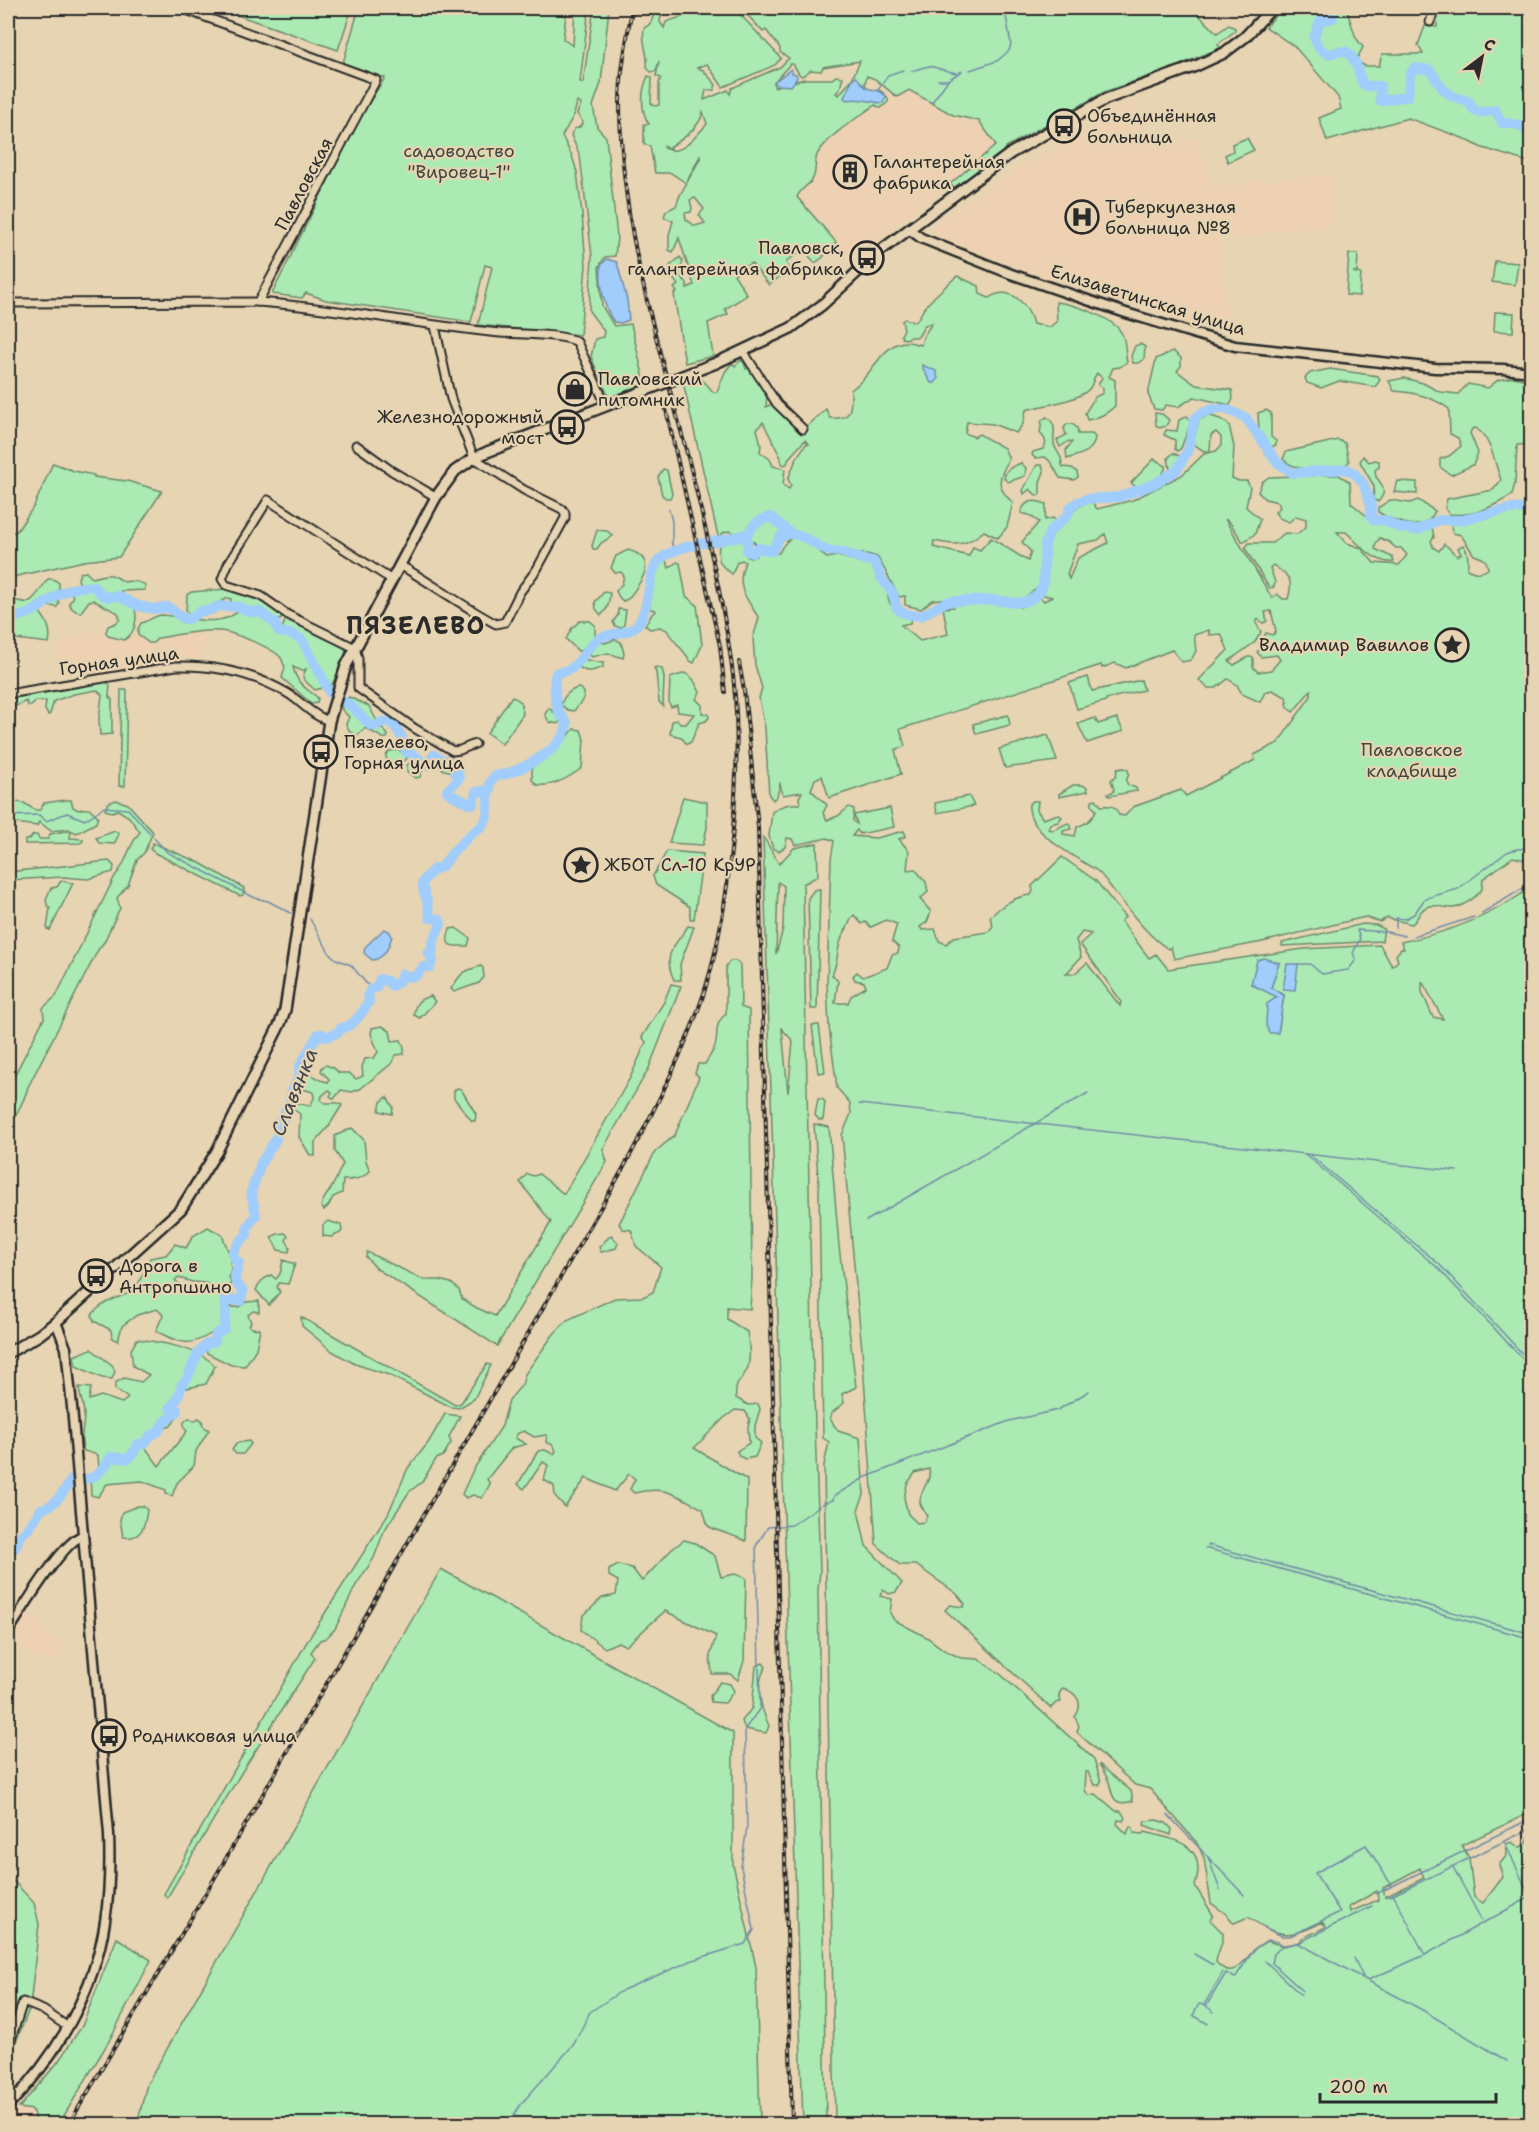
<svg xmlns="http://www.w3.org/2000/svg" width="1539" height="2132" viewBox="0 0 1539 2132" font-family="'Shantell Sans',sans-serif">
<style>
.built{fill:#eed0b2}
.green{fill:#abeab2;stroke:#6b8a6e;stroke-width:1.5;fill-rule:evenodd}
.water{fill:#a0cdfb;stroke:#718ca8;stroke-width:1.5}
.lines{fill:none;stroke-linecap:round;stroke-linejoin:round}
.stream{stroke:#718ca8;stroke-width:1.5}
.river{stroke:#a0cdfb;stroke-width:10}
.minor-casing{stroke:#2b2b2b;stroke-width:11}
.tertiary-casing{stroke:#2b2b2b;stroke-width:13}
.secondary-casing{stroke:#2b2b2b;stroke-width:14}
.minor{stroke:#e6d4b2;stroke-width:7}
.tertiary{stroke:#e6d4b2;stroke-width:8}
.secondary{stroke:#e6d4b2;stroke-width:9}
.rail-casing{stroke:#2b2b2b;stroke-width:4}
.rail{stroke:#e6d4b2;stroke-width:1.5;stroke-dasharray:4.5;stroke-linecap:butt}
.labels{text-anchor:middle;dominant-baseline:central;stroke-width:4.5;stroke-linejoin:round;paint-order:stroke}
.poi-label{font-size:18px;fill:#2b2b2b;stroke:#e6d4b2;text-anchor:start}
.park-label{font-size:18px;fill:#3e483f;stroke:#e6d4b2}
.street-label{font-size:18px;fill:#2b2b2b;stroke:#e6d4b2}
.water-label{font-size:20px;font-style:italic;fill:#3d434a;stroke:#e6d4b2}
.district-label{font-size:24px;font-weight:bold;letter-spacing:1.5px;fill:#2b2b2b;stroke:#e6d4b2}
</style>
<rect width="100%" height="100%" fill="#e6d4b2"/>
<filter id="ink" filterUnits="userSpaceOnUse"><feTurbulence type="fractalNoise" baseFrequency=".0167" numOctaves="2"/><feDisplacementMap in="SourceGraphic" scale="12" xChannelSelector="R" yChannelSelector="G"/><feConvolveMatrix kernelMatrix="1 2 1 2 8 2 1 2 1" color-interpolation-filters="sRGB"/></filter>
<g filter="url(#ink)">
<g class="built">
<polygon points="889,88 908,90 948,116 977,123 995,144 980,156 982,159 873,243 854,263 797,197 801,189 812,181 816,171 817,155 838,132 875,105 880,110 888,103"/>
<polygon points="1132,101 1160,150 1194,138 1215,186 1331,174 1335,225 1221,238 1229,330 1218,331 1211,329 1032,273 935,235 932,225 1019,167 1064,145 1095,127 1098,121"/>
<polygon points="1528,273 1531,273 1531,357 1518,356"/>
<polygon points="90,629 151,638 152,664 61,674 55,651 69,639"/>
<polygon points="207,629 202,659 163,657 163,651 156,650 158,636"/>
<polygon points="28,1613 50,1637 60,1641 65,1646 51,1664 30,1654 12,1637 14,1631"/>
<polygon points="19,2108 32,2110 37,2124 8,2124 8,2120"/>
</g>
<g class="green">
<polygon points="217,8 352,8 338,50"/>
<polygon points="359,8 567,8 563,39 573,46 575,8 589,8 580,82 583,83 594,8 609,8 601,83 593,106 597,127 606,137 617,237 615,256 605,257 599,267 602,306 614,326 631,324 645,384 609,398 591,357 595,339 603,337 604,331 589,311 592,256 580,156 571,135 574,129 580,127 583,122 577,114 581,104 577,102 574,115 562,136 572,156 577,172 582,214 586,265 580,335 478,325 492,267 485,265 471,322 326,300 306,293 302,298 272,294 358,120 385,78 343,63"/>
<path d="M655,8H662L660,22L664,28L666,22L687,15L685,8H703L695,12L711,8H734L781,58L775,65L723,87L707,64L697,68L703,70L716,85L714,90H706L704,100L728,90L730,94L732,88L780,67L789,58L780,52V48L766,30L763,32L741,8H1188L1190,10L1192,8H1199L1197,13L1217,33L1229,25L1235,28V31L1218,44L1220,48L1175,67L1104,92L1006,147L1007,149L954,188L950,184L996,145L979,121L953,115L909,90L897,97L875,79L867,76L865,83L867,90L881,91L888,98V102L881,108L875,105C856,119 831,133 818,153C813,161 818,172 812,180C807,187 801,188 797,197L836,242L822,258L815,263L803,249L786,262L790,269L769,285L751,263L734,274L747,295L725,309L728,314L708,323L713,356L685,363L674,294L677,292L674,288L678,285L670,274V266L680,257L683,261L679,275L687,283V288L694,285L679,238L673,252L669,250V235L673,221L664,217L666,211L676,206L680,195L701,157L700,156L686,183L671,173H655L650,146L644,144V124H649C640,111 641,90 648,76L652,78L651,103L655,106L659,105V83L661,78L656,76L659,61L656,71L651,72L647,68C649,55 641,41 644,28C653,24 653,16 655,8ZM860,61L852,79L839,95L836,93L840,88L843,77L836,76L832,79H804L774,87V82L790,64H793L799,74L802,76L811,70L821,71L823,67ZM703,112L707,124C696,136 682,157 664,148V146L668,148C682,140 700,127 703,112ZM695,198L704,209L699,215L705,223L695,226L686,219L685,213L691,212L692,208L690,200Z"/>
<polygon points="1282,8 1346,8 1356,38 1363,47 1356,61 1365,66 1379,66 1382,54 1423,54 1418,45 1425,26 1437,27 1438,8 1531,8 1531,163 1480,147 1465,139 1408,118 1327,141 1319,118 1341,109 1338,97 1295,47 1266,27"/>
<polygon points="1247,138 1254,150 1228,162 1225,155 1233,151 1232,144"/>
<polygon points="1349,254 1358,254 1357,272 1353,272 1361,274 1359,296 1346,295"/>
<polygon points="1495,261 1518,263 1515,285 1492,282"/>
<path d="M957,276L979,286L980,294L989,298C1010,284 1028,304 1033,324L1050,327L1057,321L1056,302C1073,304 1114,317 1122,334C1126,342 1125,353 1127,362L1120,367L1113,368L1109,377L1115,380V406C1108,413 1097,419 1087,420L1085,413L1095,397L1103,393V388L1098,385L1102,378L1097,373C1093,378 1093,385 1089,389C1079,401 1042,405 1026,410L1023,424L1016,433L993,424L967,422L965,433L974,437L979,434L1004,448L1009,459C998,480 995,486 1013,503L1007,527L998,538L984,531C966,546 957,546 934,541L933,547L969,556L973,547L980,550L991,538L1028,561L1031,552L1022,542L1039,522L1029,515L1021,513C1024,500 1035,499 1046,504L1045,520L1053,518L1059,523C1072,515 1076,504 1092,502L1097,509L1133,500L1182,475L1204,454L1216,451L1221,446V437L1216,432L1211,435L1210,451H1204L1193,444L1199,420L1208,415L1220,419L1229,425L1234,447L1232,478L1239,481H1247L1250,487L1246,507L1260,519L1255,534L1243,542L1230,523L1225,519L1272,598L1277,594L1283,599H1288C1294,578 1289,577 1273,565L1270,568L1275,582L1274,587L1269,588L1245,548L1249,543H1272L1285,533L1297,534L1306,527V519L1296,516L1289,522L1279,518L1275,512L1280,507L1278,502L1265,499L1258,492L1262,482L1269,477L1326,475H1339L1350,482L1351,503L1374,522L1385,523L1400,531L1412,533L1432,527L1434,537L1431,541L1433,547L1439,551L1444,544L1447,546L1457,556L1461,554L1458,548L1463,545C1468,551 1469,561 1467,569C1475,573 1481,574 1488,569C1487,559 1483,558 1474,555L1461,535L1453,533L1451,527L1454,523L1509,513L1531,511V856L1525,860L1513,857L1483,879C1483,880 1482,888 1482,889C1477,897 1460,909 1450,908C1441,908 1436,903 1427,907C1418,910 1419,919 1412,924L1390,919L1388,917L1380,922L1365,917L1262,942L1174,959L1171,947L1168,949C1147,935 1133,915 1117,895C1110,887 1104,876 1096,870C1076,857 1026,833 1029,804L1033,801H1038L1037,810L1043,819L1058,814L1062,817L1058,822L1050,824L1048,829L1053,830L1068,823L1070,824L1071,829L1063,831V834L1075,836L1077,827C1087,823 1093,819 1096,810L1092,806V800L1096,799L1101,806C1111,805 1115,805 1119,815L1125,816L1133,807L1181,790L1186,796L1255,760L1254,755L1278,743L1311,696V690L1293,712L1288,708L1286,697L1272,690L1265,692L1260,702L1242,694L1237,685L1228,679L1216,688H1208L1199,680L1228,650L1221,634L1209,635V630L1194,635L1196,651L1191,660L1182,662L1172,650L1126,668L1115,663L1102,668L1101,665L900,729L905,746L895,750L901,774L829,798L822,776L815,779L811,790L827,805L823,813L827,820L838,816L849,807L854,809L853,821L857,824L854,815L890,808L894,827L860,834L857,830L852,836L876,838L904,831L906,836L899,839L909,851L907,870L915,869L926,882L928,892L920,899L931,912L927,922L920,927L922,930L935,929L939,941L946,944L954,937L988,932L993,926L990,917C1001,906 1016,896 1031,895L1033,891L1032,886L1062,857L1096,881L1125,917L1121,921L1149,958L1156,954L1168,969L1303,949L1380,945L1392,966L1398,961L1396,955L1401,949H1404L1401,942C1447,933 1493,916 1531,887V1812L1462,1845L1469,1858L1474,1897L1483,1903L1503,1877L1499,1865L1507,1855L1506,1844L1512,1842L1519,1848L1527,1843L1531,1831V2124H835L824,1465L829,1442L823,1438L819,1189L814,1124L829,1127L839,1246L856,1387L842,1394L844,1403L832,1413L830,1419L838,1431L860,1438L864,1495L858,1510L866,1546L902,1583L896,1592L889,1594L883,1589L880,1596L892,1599L890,1613L894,1620L928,1638L944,1650L961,1658L979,1659L999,1673L1094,1759L1101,1782L1099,1785H1094L1088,1772H1086L1085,1790L1088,1795L1096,1794L1116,1811H1121L1125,1818L1123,1821L1118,1820L1117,1824L1127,1834L1130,1826L1133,1828L1134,1833L1142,1834L1145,1832C1177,1840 1208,1844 1195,1886L1213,1915L1210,1920L1223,1933C1224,1943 1217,1952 1216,1962C1233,1982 1243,1961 1255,1949C1258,1946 1263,1944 1267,1941L1284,1946L1300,1942L1302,1938L1326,1927L1322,1922C1289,1940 1278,1937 1248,1917L1234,1923L1226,1914L1211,1903L1204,1858L1197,1843L1150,1789L1135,1785L1077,1732L1079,1726L1075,1717C1084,1704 1078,1693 1063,1688L1059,1694L1061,1702L1056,1703L1051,1708L945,1610L950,1605L963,1607L965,1604L957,1594L916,1565H900L876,1544L862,1350L842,1135L851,1114L850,1103L837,1088L829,1027L827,984L831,859L834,841L827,838L795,845L792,839L787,838L785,847L779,851L773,849L769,836L772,812C781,805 789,803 800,804L799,798L802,792L783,795L780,784L777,796L773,800L769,795L765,728L759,698L762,688L755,665L753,638L759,618C746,598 735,587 745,562L742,560L737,562L732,574C719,565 717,560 719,545C726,543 740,536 745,542C747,545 746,553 747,557L751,558L756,556L755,551L779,553C789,532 800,534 817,548C821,552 822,555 827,558L837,556L873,565L879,579L888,591C886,607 898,612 911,618L910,623L901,625L920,641L948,634L943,608L954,607L960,597L932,600L921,609L905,605V596L899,597C895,590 880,559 877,557C865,551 836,553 823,546C812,540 802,529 789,531C780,533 777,538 774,546C762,551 752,542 746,534L734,533L729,531L723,533L719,538L717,532L683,382C699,373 703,379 713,392H717L725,372L732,363L735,366L741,360L744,363L746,369L750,366L767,393L766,407L772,404L801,432L826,409L830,418C853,420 851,409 851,390C856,386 861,382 865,377C875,366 888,341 907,342C911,342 917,344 921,345L923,337L932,323L925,325L918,337H911L906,339L902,338L901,335L904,329L902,321L905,319L915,322C920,318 921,312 925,307C935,295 946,286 957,276ZM763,422L781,458V462L784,465L787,464L789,458L805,440L809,444H806L797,457L788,479L791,485L789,489L783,485L785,469L773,466L770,459L760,452L761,445L757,429ZM1337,532H1346C1358,543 1374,564 1394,562L1392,557L1375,549L1376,543L1380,538L1389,542L1396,548H1401L1407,555L1399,565L1374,563L1361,548L1347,543ZM1105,534L1108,543L1078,558L1069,579L1067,574L1078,544L1098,540ZM1037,588L1044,595L1052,597L1044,601L1039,596C1032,600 1028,605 1020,607L1016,600L1025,598ZM1271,611L1276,631L1273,635L1266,633L1263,640L1266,645L1257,652L1261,657L1277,655L1280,660L1271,670L1258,672L1253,667V657H1248L1234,665L1229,661L1255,642L1261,632L1256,623L1258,619L1263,623L1267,621L1265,612ZM854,915L862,924L865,922L871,927L886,920L897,924L892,941L899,948L898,953L892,955L887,968L863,977L857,972L853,976L855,980L864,982L866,987L851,996L848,1003H835L838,981L832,975C840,958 835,946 847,928C850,923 849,920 854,915ZM1082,932L1091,934L1080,944L1121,1001L1120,1006L1087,963L1074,974H1066L1081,957L1076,940ZM1279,963L1271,988L1284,995L1278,1033L1273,1002L1278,997L1251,984ZM1422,981L1443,1019L1433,1017L1422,992ZM929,1469C932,1482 919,1490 920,1502C921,1507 925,1512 927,1516L924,1522L917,1523L908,1514L904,1498L907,1484L915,1473ZM1420,1868L1424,1878L1385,1897L1383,1888ZM1377,1891L1378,1900L1350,1912L1349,1907Z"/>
<polygon points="1495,312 1514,313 1513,332 1494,331"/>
<polygon points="1140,344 1145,347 1144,359 1139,363 1133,363 1131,356 1135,346"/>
<polygon points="1173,351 1181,358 1181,366 1177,371 1196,385 1232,390 1233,399 1230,405 1194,397 1178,407 1166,405 1162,410 1154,409 1148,394 1156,359"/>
<polygon points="1330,369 1378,376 1380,380 1375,387 1339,381 1321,388 1307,383 1305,378 1310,373"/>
<path d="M1514,377L1531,381L1532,444L1517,445L1515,483L1512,495C1493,507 1472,517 1449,514L1445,508L1447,499L1493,490L1501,480C1494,462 1492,440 1476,428L1472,429L1470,433L1478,453L1473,465L1451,475L1440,467V459L1449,456L1461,446L1458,438L1450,434L1449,409C1433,397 1414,392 1394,391L1389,381L1404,378L1423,383L1440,392L1458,394L1468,384L1488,388L1498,380Z"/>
<polygon points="1266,410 1271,413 1271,437 1276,441 1276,445 1271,447 1259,431 1258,413"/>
<polygon points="1155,413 1162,414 1169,420 1166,426 1160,428 1156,425"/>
<polygon points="1187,416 1191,422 1181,448 1178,451 1175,449 1175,440 1164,435 1166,430 1177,431 1179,420"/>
<path d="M1047,417C1059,427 1052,432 1054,444C1055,449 1059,453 1061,458C1062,461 1061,464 1063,467L1072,468L1077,472L1078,477L1074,480L1060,478C1055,471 1053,462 1045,457L1035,458L1032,455L1033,452L1043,449C1048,442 1045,439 1040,433L1042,420Z"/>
<path d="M1067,424H1072L1077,428L1078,434H1092L1095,437C1094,453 1080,454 1067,459L1066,450L1072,442L1069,441L1060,447L1057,440L1066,435L1064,428Z"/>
<path d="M1338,440L1345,443L1349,462L1344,466C1325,467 1298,475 1283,459L1286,452Z"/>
<polygon points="1173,453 1182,457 1175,471 1170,469 1168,458"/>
<path d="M1363,456L1369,462L1375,460L1379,461V467L1375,470L1376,477C1384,486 1387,492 1378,502L1373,499L1374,486L1360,462Z"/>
<path d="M1154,459L1166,466C1163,479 1149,484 1138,488L1131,483Z"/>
<polygon points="53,463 74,471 94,475 94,477 127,481 162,491 119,557 84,561 8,578 8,534 17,531 34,506"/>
<path d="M1021,463L1026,468L1025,476L1008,482L1004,478C1006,468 1012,467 1021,463Z"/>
<polygon points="1037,465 1042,465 1044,472 1040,482 1040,494 1037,496 1030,489 1024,494 1023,490"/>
<polygon points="663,469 667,470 672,494 670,498 666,498 662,495 658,477"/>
<polygon points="1397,481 1417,482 1417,494 1394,492"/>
<path d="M1390,500L1410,503L1418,500L1435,511C1425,535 1395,522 1378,512V508Z"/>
<polygon points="597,530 607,531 613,536 601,543 597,549 593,549 592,546"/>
<path d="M628,550C660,559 641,582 628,599L623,601L619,597L616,591L622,584L624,576L621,572L615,573L611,568L616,556Z"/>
<path d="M665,558L669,568L677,562L680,563L686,596L697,605L702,645L694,663L690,661C684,649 673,642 667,630L660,627L650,629L645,625L652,614L656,611L649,608L657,564Z"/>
<path d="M86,572L92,578C109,574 110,572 124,582C129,580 141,582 145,585V590L121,591L119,594L131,598C138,611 139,631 124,640L108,636L106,632L108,626L116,623L120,619L118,613C110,608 102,606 94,600L89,601L81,612C75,612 71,609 69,603L73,598L72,594L74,591L79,589L80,585L78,579L80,573Z"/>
<path d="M48,579H53L59,583V589L56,595L59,603L57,607L41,605L38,610C46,619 52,631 49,643L8,638V601C15,599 21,603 28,602C35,600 43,585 48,579Z"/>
<path d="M226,589C245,594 265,602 281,614V619L274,623L273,626L279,633L293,637L295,636V632L282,629L286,618L332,637L345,648L346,656L330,688L325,690L322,688L315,690L304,680L303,676L306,669L302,671L293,667C298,686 304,686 318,698L317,703L312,704L282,678L285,667C283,664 283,661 281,658C274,648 232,632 220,631C200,629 178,635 158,638L153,643H149L138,635V629L141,623C149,622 154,615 162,615C184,616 223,630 240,609L239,606L230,604L231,599L228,598L191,615L186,611L187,595L191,592Z"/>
<path d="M604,592L610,593C609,601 609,609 601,615L596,609L595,602Z"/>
<polygon points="618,609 626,610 624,625 621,628 615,626 613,622 618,615"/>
<path d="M580,621H590L595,625V639C603,645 607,643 615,639L621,642L624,654L623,658L608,653L592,657L586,651H578L566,639L572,628Z"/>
<path d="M581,659L603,663V667C593,671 586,674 578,666Z"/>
<polygon points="657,667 662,669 664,677 663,706 659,702 656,672 654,668"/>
<polygon points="685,673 693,679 700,692 696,699 702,705 702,713 708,714 709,717 706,721 699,723 691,742 687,744 681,737 670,734 672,721 678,720 680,724 686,724 694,714 678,712 677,705 671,707 669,703 670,678"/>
<polygon points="1088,677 1092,691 1141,680 1144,690 1106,699 1106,701 1077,709 1069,683"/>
<polygon points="106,682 110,685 109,696 112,700 112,734 100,735 99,719 102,695 97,690 74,694 54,701 50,714 48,715 45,710 46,701 35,701 31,706 28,706 26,701 14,707 8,706 8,699"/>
<path d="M579,688L584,692V698L574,711L568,710L561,705C563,696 571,689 579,688Z"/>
<polygon points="121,690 127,690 125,786 119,786"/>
<polygon points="512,696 521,702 523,714 502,744 487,733"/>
<polygon points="349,697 369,706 379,725 388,735 387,738 383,738 365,728 357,736 350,732 346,724 349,717 342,710 341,705"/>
<polygon points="549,708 561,719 558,724 549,722 545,714"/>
<polygon points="1008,715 1010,725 976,734 973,724"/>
<polygon points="1095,718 1098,724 1117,718 1123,731 1087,743 1078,724"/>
<path d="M574,729L581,730L584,739L582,768C570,777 552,787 537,785L532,780V766L556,750Z"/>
<polygon points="1048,735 1057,761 1005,768 999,749"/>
<polygon points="399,750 407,757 406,760 392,764 387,762 386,756 389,751"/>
<polygon points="442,757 450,759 456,765 454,772 444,770 438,765 438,761"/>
<path d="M415,759C420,765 424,769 420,777L416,778L407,772V765Z"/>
<polygon points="1123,768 1128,770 1129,774 1126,781 1128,785 1136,788 1137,791 1109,796 1108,794 1113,792 1114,789 1111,780 1116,776 1117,769"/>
<polygon points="1073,785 1082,785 1087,787 1088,791 1059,797 1059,794"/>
<polygon points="969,796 974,806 937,813 935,803"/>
<polygon points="683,797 707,802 707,828 703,845 669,843"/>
<path d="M66,800H71L73,807L78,810C88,807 92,809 98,817L96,823L77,833L68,829L51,831L39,822L37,826L8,822V801L24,803L35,810H40L44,803Z"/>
<path d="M116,800L128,804L153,832L144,853L137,860L128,885L117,898L120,908L104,942L98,950L28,1087C24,1103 15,1116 8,1130V1088L44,1018L43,1008L56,996L115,876C127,864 127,847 140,832L129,817L118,810L112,812L105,810L108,803Z"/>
<polygon points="65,831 71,832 70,838 83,839 83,841 80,843 25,844 25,840 30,839 33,835 37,835 39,839 48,839 50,834"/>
<polygon points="115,831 119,834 114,844 99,843 96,838"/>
<path d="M763,836L779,864L794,848L817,843L818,876L803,884L812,1338L820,1571L818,1590L826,2124H803ZM778,882L784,886L783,929L776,954ZM782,1029L793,1041L788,1093V1092Z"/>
<polygon points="153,843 198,862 244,888 243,895 240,896 155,853 150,849"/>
<polygon points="667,851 703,854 694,919 690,919 690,907 656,885 653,876"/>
<polygon points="109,861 114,866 113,872 88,879 63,877 8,880 8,872"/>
<polygon points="61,881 73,883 50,930 47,929 50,908 47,905 46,899 51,888 57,887"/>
<polygon points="820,889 817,1009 811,1009 808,898 814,890"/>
<polygon points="1363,924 1376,925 1384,929 1382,941 1282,946 1282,943"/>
<path d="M688,926L694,927L680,964L681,980H674C662,954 674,947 688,926Z"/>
<path d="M456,928L470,938L468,946C452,946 443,949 450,929Z"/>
<path d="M730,961H736L740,965L741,1007L749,1010L752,1277L750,1309L727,1307V1319L747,1332C749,1343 751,1356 748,1367C743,1382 734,1379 736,1398L748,1405L758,1404L760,1409L755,1426V1438L761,1443L755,1457L745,1459L739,1456L737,1451L749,1443L748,1427L750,1419L745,1411L735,1410L724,1418L694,1448L747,1480L746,1541C734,1535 721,1533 708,1526L703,1509C676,1495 665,1485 634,1493L630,1489L635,1479L629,1474L615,1491L586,1478L565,1507L555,1496L554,1486L544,1480L548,1465L543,1462L524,1489L518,1484L538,1451L545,1450L554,1454L556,1451L553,1445L546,1442L547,1435L534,1437L524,1431L518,1433L515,1438L526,1444L512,1448L487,1479L490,1484L482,1498L473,1495L466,1498L462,1494L473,1470L502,1426L509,1400L522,1385L525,1374L553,1335L567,1320L615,1298L643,1297L653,1292L661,1267L636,1246L631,1230L623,1229L619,1224L655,1152L675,1135L699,1077L695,1073L698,1064H705C708,1059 713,1052 715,1046C719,1034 713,1024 726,1014V966Z"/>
<path d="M481,966L483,968L484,977L479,983L454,992L451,989C462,972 461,972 481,966Z"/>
<polygon points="671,984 681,986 649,1068 603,1149 607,1162 497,1346 377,1269 366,1257 367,1252 424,1280 439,1280 451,1283 459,1290 462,1299 477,1308 495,1316 551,1222 520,1182 527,1174 534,1176 539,1174 564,1194 630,1078 646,1042 642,1037 664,1002"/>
<path d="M431,996L435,1002L420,1018L414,1015C415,1002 419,999 431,996Z"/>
<polygon points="812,1025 819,1025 825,1072 818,1073"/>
<polygon points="382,1026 390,1031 392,1041 401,1040 404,1047 404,1054 396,1055 391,1064 360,1089 352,1092 341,1090 334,1099 330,1096 332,1092 329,1090 322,1096 321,1100 325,1103 338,1103 342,1105 329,1126 315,1142 315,1156 310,1155 299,1137 300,1114 293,1109 293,1105 297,1103 310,1106 314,1098 313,1092 303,1089 301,1085 305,1077 311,1074 320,1080 328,1082 329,1079 321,1071 322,1067 326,1065 334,1068 339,1073 349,1073 356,1079 363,1076 362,1067 365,1059 374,1058 378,1052 371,1034 372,1028"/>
<polygon points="457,1088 461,1089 476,1114 475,1121 472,1121 454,1098 454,1091"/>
<polygon points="387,1097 393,1107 392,1114 379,1111 381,1102"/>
<polygon points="818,1099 822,1099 825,1102 823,1120 819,1120 815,1115"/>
<path d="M352,1128L364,1140L366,1161L370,1171C362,1179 354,1180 343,1180L342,1193L333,1197L329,1205L324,1210L321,1206C323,1197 330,1192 334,1183C338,1176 339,1170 343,1164L335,1151V1136Z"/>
<polygon points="328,1221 341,1225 342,1231 339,1234 335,1234 332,1237 323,1236 323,1225"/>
<path d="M208,1227L222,1235L229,1253L231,1270L229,1276L231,1283L227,1289L223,1291L205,1283L193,1282L179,1278L175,1280L181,1286C195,1287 210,1287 222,1296L224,1305C234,1308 239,1309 246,1302L259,1301V1312L253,1311L248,1315L251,1322L249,1326L252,1328L260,1329L256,1349L245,1366L231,1365L207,1353L206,1348L222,1332L218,1329C192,1347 185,1346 156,1331L163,1315L157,1309L137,1315L122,1326L118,1341L112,1338L111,1330L94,1321L92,1315C101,1302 120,1297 135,1291L150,1258L166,1255L175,1244L186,1248L193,1236Z"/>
<polygon points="285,1233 288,1236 286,1240 290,1247 289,1252 278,1250 271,1237 278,1234"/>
<polygon points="611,1235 618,1243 616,1248 601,1252 599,1247"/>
<path d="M283,1260L295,1264L288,1284L279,1283L277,1287L280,1292L269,1305L256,1290C259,1282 263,1279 271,1275L276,1279L280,1274Z"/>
<polygon points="301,1317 455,1405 461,1403 487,1364 491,1365 474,1399 459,1408 451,1407 389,1375 355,1364 332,1351 302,1326"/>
<path d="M137,1339C159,1342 200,1348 215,1366L206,1384L187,1388L180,1387L175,1407L177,1417L171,1426L157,1431L142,1443L159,1466L187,1431L184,1428V1422L189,1418L195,1421L198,1418L202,1420L203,1426L209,1430L196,1451L194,1466L177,1483L172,1496L166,1494V1490L142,1481L107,1484L98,1497L91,1495L90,1476L99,1469L98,1455L84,1451C78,1436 87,1421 83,1406C82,1399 79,1395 79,1387L91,1388L89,1400L101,1396L122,1403L128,1398L115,1389V1383L124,1378L141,1382L149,1375L133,1366L131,1350Z"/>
<polygon points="91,1349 112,1365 115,1371 112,1379 102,1378 76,1366 74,1356"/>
<polygon points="445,1414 460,1416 449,1437 451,1443 443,1456 436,1459 422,1482 409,1492 384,1531 374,1558 356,1585 335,1629 326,1638 320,1640 311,1652 315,1658 243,1770 167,1898 164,1894 308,1640 388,1514 408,1468 428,1443"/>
<polygon points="249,1441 251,1444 243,1454 236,1454 232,1450 237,1443"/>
<path d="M138,1506H143L147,1510C145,1526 142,1540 123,1537L120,1520L122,1512Z"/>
<polygon points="684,1540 695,1543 715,1556 721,1577 735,1574 746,1578 744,1661 738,1680 730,1674 712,1674 710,1656 716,1636 665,1611 626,1646 618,1642 605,1648 581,1630 583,1616 602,1598 616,1595 618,1581 609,1576 609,1570 618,1565 632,1568 642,1581 671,1550"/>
<polygon points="441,1569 733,1733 733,1864 756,1967 760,2124 137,2124 147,2084"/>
<path d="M763,1663L766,1667C754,1684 761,1709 769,1726L766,1733L745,1729L742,1721L752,1708L756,1666Z"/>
<polygon points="720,1682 730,1684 734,1691 725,1703 711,1702 710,1696"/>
<path d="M1099,1764L1131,1791L1133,1801C1116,1806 1113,1800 1110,1786C1109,1779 1103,1771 1099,1764Z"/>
<polygon points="1157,1820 1166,1823 1172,1829 1171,1835 1144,1825 1145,1821"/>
<polygon points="8,1875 34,1903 39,1924 30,2007 16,2042 8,2050"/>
<polygon points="117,1938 151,1960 109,2041 59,2124 37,2124 32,2110 19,2108 58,2062 82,2026"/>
</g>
<g class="water">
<polygon points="791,69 792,73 796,74 797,78 791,86 777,85 774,82"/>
<path d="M856,77C860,80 862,85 867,88C875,91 879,89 886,96L883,103C869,102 861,97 847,100L844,98L852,80Z"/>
<path d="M607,259L617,262L627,300L629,320L621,323L614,322C602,305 600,285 601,265Z"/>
<polygon points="922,365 936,371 938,379 935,383 931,383 924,371"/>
<path d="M384,929L389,931L392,936C389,946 385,959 372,960L364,953L365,947Z"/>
<polygon points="1264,958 1279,963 1271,988 1284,995 1278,1033 1269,1033 1266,1025 1267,1004 1277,997 1251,984 1257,960"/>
<polygon points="1287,964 1298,964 1295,990 1283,989"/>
</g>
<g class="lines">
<g class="stream">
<polyline points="970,70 997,61 1009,51 1011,44 1006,16 1009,8"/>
<polyline points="911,71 929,66 956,73"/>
<polyline points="938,80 947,80"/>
<polyline points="878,90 888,75 903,70"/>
<polyline points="932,102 948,80 962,71"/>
<polyline points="669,509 672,522 672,545 677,550"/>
<polyline points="8,816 39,815 46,821 67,813 85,820 104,807 128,809 150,833"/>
<polyline points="154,838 167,852 255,898 268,901 291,913"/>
<polyline points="1482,913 1532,883"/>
<polyline points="310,919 330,954 336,959 351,965 371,989"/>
<polyline points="1396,928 1396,918 1405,919 1414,914 1424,900 1430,897 1458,889 1507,852 1517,849 1532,848"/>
<polyline points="1414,936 1474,917"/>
<polyline points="1298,964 1310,964 1322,974 1348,970 1356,960 1353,953 1360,939 1357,930 1387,932 1405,936"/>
<polyline points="859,1104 1457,1171"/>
<polyline points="1305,1154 1438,1268 1532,1369"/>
<polyline points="1310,1155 1440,1265 1532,1364"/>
<polyline points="866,1221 1088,1093"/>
<polyline points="1208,1545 1532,1634"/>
<polyline points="1205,1548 1532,1639"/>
<polyline points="1168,1815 1244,1895"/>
<polyline points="1208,1857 1220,1890"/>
<polyline points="1453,1867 1482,1921"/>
<polyline points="1376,1894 1532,1818"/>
<polyline points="1394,1896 1425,1955"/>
<polyline points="1389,1897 1532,1828"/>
<polyline points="1265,1928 1282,1936 1290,1936 1340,1912 1315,1873 1366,1845 1392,1886"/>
<polyline points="1298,1943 1372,1906"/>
<polyline points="1282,1946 1274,1954 1272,1963 1303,1991"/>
<polyline points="1194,1954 1213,1965"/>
<polyline points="1354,1958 1363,1977"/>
<polyline points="1265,1961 1301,1995"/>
<polyline points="1368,1980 1425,1955 1530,1897 1504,1841"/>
<polyline points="1214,2012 1206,2006 1226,1973 1235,1978 1255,1948 1267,1940 1278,1942 1283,1945 1298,1943 1424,2011 1507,2061"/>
<polyline points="1208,2024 1193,2015 1199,2004 1204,2005 1223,1972"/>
<polyline points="508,2124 521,2104 574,2044 590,2012 623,1990 693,1960 745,1944 754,1930 741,1867 747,1827 745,1729 760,1708 756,1546 768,1527 792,1525 824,1503 833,1500 834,1496 864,1478 1009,1421 1058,1410 1089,1391"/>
</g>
<g class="river">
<path d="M1292,8C1307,8 1321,9 1333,18L1320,21L1314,37C1317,46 1320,50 1328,54C1332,54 1338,51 1342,51C1355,51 1359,74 1362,83L1367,86H1380V101L1408,96L1410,75L1414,68L1430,70L1443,89L1452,96L1468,101L1475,111L1480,113L1495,110L1502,123C1516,123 1523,125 1532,136"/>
<path d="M739,536L748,534C752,525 761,518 771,517L790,533"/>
<path d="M8,616C34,620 45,598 69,590C76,587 85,587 93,586L102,595L108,597L118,596L138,606L154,609L168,607L184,619H188L201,611H209L218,606L240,607L249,612H260L275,623L279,632L291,634L302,640L330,693L351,706L371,726H376C393,711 403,738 406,752C421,755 417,761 427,765L434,755L441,759L458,765L459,770L455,772L459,778C456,783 450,786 447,791C452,797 461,798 468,804H473L476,792L490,790"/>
<path d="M8,1549L15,1548L19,1537L29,1528L41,1509C55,1507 65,1490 72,1479C90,1480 95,1479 106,1465C108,1462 109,1459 111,1457L128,1459L134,1452L137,1444H144L151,1435L158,1432L164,1422L177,1412V1410L170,1408L178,1398L182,1384L186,1381L198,1353L207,1344L215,1341L216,1334L224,1329L226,1309L224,1298L226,1296H229L232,1300L241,1301L243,1291C231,1281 235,1277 239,1263L234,1259L233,1252L241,1240L247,1235C245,1226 252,1222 256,1215L251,1192L261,1163L276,1139L279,1122L285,1117V1111L290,1104L291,1094L300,1074L299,1068L318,1034H322L326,1037L339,1032L341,1028C354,1027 362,1012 369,1002L368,995L371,989L376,988L380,979L387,981L392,986L399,982L402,974L410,977L416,976L423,967H430L433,959L428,953L433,950L432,944L441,924L439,919L430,918C429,911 428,904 426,898C420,881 421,883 434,869C445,868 446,860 453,852C458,846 465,841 470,835C474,831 481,828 484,823C493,810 483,791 493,778C497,774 501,775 506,774C527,767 566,747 567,723C564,719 560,715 558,710C555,701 553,681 556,673C562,671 570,671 573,667C582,659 588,646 598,639C609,632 629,635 637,625C652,607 645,569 663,557C686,542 714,544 739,536L745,538L748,543L747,551L752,553L758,548L772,551L780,537L790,533L803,537L828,551L841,552L865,560L873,561C878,566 878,573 882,579C889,589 895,593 896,607L901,612L911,615L921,616L946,602L956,601L994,600L1015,603L1028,601L1038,594L1043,586L1045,544L1050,531L1068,515L1070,508L1078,502L1087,499L1119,497L1154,484L1177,470L1188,450L1195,418L1202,413L1214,409H1226L1246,418L1277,462L1292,473L1347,469L1355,474L1363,483L1371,505V516L1374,520H1384L1400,528L1418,530L1439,520H1462L1509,509L1532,508"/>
</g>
<defs>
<g id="minor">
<polyline points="181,8 376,80 258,302"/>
<polyline points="1430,22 1435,8"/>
<path d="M8,303L258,302C339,308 419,325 500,333C517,334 566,334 577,342L606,405"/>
<polyline points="743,351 777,404 803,429"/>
<polyline points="356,445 392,471 436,497"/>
<path d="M400,565C432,584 463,606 496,624L505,622L520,592L537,569L565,518V513L562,509L524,490L474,458L451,399L435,326"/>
<polyline points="392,580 268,500 228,564 222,579 226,585 261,596 288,615 355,648 358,658 358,688 414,728 453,751 460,750 475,744"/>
<path d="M8,694L176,666C215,665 253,673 287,693C301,701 312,716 329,721"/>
<polyline points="8,2042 11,2039 23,2002 43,2010 68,2027"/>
</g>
<g id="tertiary">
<polyline points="909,229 921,238 1011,274 1126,313 1235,346 1435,368 1503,369 1532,372"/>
<path d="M8,1632C20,1613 64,1539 83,1536"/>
<path d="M8,2106C57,2056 95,1991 105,1921C110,1892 110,1863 109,1834L72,1407L66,1348L56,1322"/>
</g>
<polyline id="secondary" points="8,1353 39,1335 56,1322 181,1209 217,1151 280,1024 285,1010 329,721 346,666 436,497 455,471 474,458 487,452 716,363 791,328 822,305 880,251 1011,153 1106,99 1196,66 1224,53 1245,37 1272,8"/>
</defs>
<use href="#minor" class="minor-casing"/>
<use href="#tertiary" class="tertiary-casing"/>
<use href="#secondary" class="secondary-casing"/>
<use href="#minor" class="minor"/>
<use href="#tertiary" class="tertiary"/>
<use href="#secondary" class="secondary"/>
<defs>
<g id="rail">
<polyline points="665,405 720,646 725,692"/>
<polyline points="739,662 744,690 758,827 792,2124"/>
<path d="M69,2124L206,1893L624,1167C650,1118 676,1068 696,1016C720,953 729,883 734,816C737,764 739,712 731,660C722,594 705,526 689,461C658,343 620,226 620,103C620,71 627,39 632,8"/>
</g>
</defs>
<use href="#rail" class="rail-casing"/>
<use href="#rail" class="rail"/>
</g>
</g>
<defs>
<symbol id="bus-ring" viewBox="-11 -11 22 22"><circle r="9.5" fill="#e6d4b2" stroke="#2b2b2b" stroke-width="1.5"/><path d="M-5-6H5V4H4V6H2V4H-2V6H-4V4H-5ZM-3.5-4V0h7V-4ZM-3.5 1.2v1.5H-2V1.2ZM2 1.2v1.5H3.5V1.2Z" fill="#2b2b2b"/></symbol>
<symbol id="building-ring" viewBox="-11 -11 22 22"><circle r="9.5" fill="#e6d4b2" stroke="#2b2b2b" stroke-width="1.5"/><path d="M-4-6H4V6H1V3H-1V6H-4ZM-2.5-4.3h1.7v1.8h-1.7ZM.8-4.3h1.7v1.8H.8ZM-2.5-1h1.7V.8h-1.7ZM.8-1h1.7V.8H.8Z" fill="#2b2b2b"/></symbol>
<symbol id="hospital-ring" viewBox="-11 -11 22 22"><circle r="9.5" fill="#e6d4b2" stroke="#2b2b2b" stroke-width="1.5"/><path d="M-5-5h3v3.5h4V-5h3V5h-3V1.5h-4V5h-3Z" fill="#2b2b2b"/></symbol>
<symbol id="shop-ring" viewBox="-11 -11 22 22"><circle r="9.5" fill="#e6d4b2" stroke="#2b2b2b" stroke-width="1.5"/><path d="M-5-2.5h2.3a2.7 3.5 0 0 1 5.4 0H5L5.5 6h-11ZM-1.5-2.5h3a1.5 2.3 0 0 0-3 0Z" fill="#2b2b2b"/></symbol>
<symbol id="sight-ring" viewBox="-11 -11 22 22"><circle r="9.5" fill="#e6d4b2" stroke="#2b2b2b" stroke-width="1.5"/><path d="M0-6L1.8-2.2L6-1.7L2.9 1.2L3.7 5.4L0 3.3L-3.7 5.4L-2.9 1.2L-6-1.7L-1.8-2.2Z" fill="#2b2b2b"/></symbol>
</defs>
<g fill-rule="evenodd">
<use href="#bus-ring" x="1045" y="107" width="38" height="38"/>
<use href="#building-ring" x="831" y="153" width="38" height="38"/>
<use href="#hospital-ring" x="1063" y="198" width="38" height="38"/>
<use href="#bus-ring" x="848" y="239" width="38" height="38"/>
<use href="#shop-ring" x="556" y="370" width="38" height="38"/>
<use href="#bus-ring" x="548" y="408" width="38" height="38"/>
<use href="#sight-ring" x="1433" y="626" width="38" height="38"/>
<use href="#bus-ring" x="302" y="733" width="38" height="38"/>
<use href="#sight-ring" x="562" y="846" width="38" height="38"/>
<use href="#bus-ring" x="77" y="1257" width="38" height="38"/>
<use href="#bus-ring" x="90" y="1717" width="38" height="38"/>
</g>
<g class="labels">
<g class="poi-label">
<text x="1087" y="116">Объединённая<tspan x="1087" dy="21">больница</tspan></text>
<text x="873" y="162">Галантерейная<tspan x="873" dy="21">фабрика</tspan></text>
<text x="1105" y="207">Туберкулезная<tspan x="1105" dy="21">больница №8</tspan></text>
<text x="844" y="248" text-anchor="end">Павловск,<tspan x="844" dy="21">галантерейная фабрика</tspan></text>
<text x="598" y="379">Павловский<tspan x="598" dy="21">питомник</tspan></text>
<text x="544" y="417" text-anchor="end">Железнодорожный<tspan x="544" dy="21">мост</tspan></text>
<text x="1429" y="645" text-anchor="end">Владимир Вавилов</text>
<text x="344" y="742">Пязелево,<tspan x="344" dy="21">Горная улица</tspan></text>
<text x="604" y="865">ЖБОТ Сл-10 КрУР</text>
<text x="119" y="1266">Дорога в<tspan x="119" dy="21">Антропшино</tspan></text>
<text x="132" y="1736">Родниковая улица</text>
</g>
<g class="park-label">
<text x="459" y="151">садоводство<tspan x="459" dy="21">"Вировец-1"</tspan></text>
<text x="1412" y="750">Павловское<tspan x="1412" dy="21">кладбище</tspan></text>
</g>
<g class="street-label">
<text transform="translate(304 184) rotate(-62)">Павловская</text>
<text transform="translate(1148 300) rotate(17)">Елизаветинская улица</text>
<text transform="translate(119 661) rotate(-8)">Горная улица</text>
</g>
<g class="water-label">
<text transform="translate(294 1092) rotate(-68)">Славянка</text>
</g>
<g class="district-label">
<text x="416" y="626">ПЯЗЕЛЕВО</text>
</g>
</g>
<rect width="1539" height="2132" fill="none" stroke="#e6d4b2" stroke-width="30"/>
<rect x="15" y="15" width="1509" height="2102" fill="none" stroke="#2b2b2b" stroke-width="2" filter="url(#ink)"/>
<g transform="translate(1482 57) rotate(32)" stroke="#e6d4b2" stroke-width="4.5" paint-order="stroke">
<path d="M0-4.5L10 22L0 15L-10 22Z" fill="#2b2b2b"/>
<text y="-9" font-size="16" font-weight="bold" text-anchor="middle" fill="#2b2b2b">С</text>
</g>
<path d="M1320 2093v9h176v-9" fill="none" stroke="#2b2b2b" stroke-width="3"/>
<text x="1329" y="2093" font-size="18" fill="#2b2b2b" stroke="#e6d4b2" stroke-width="4.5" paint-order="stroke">200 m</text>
</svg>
